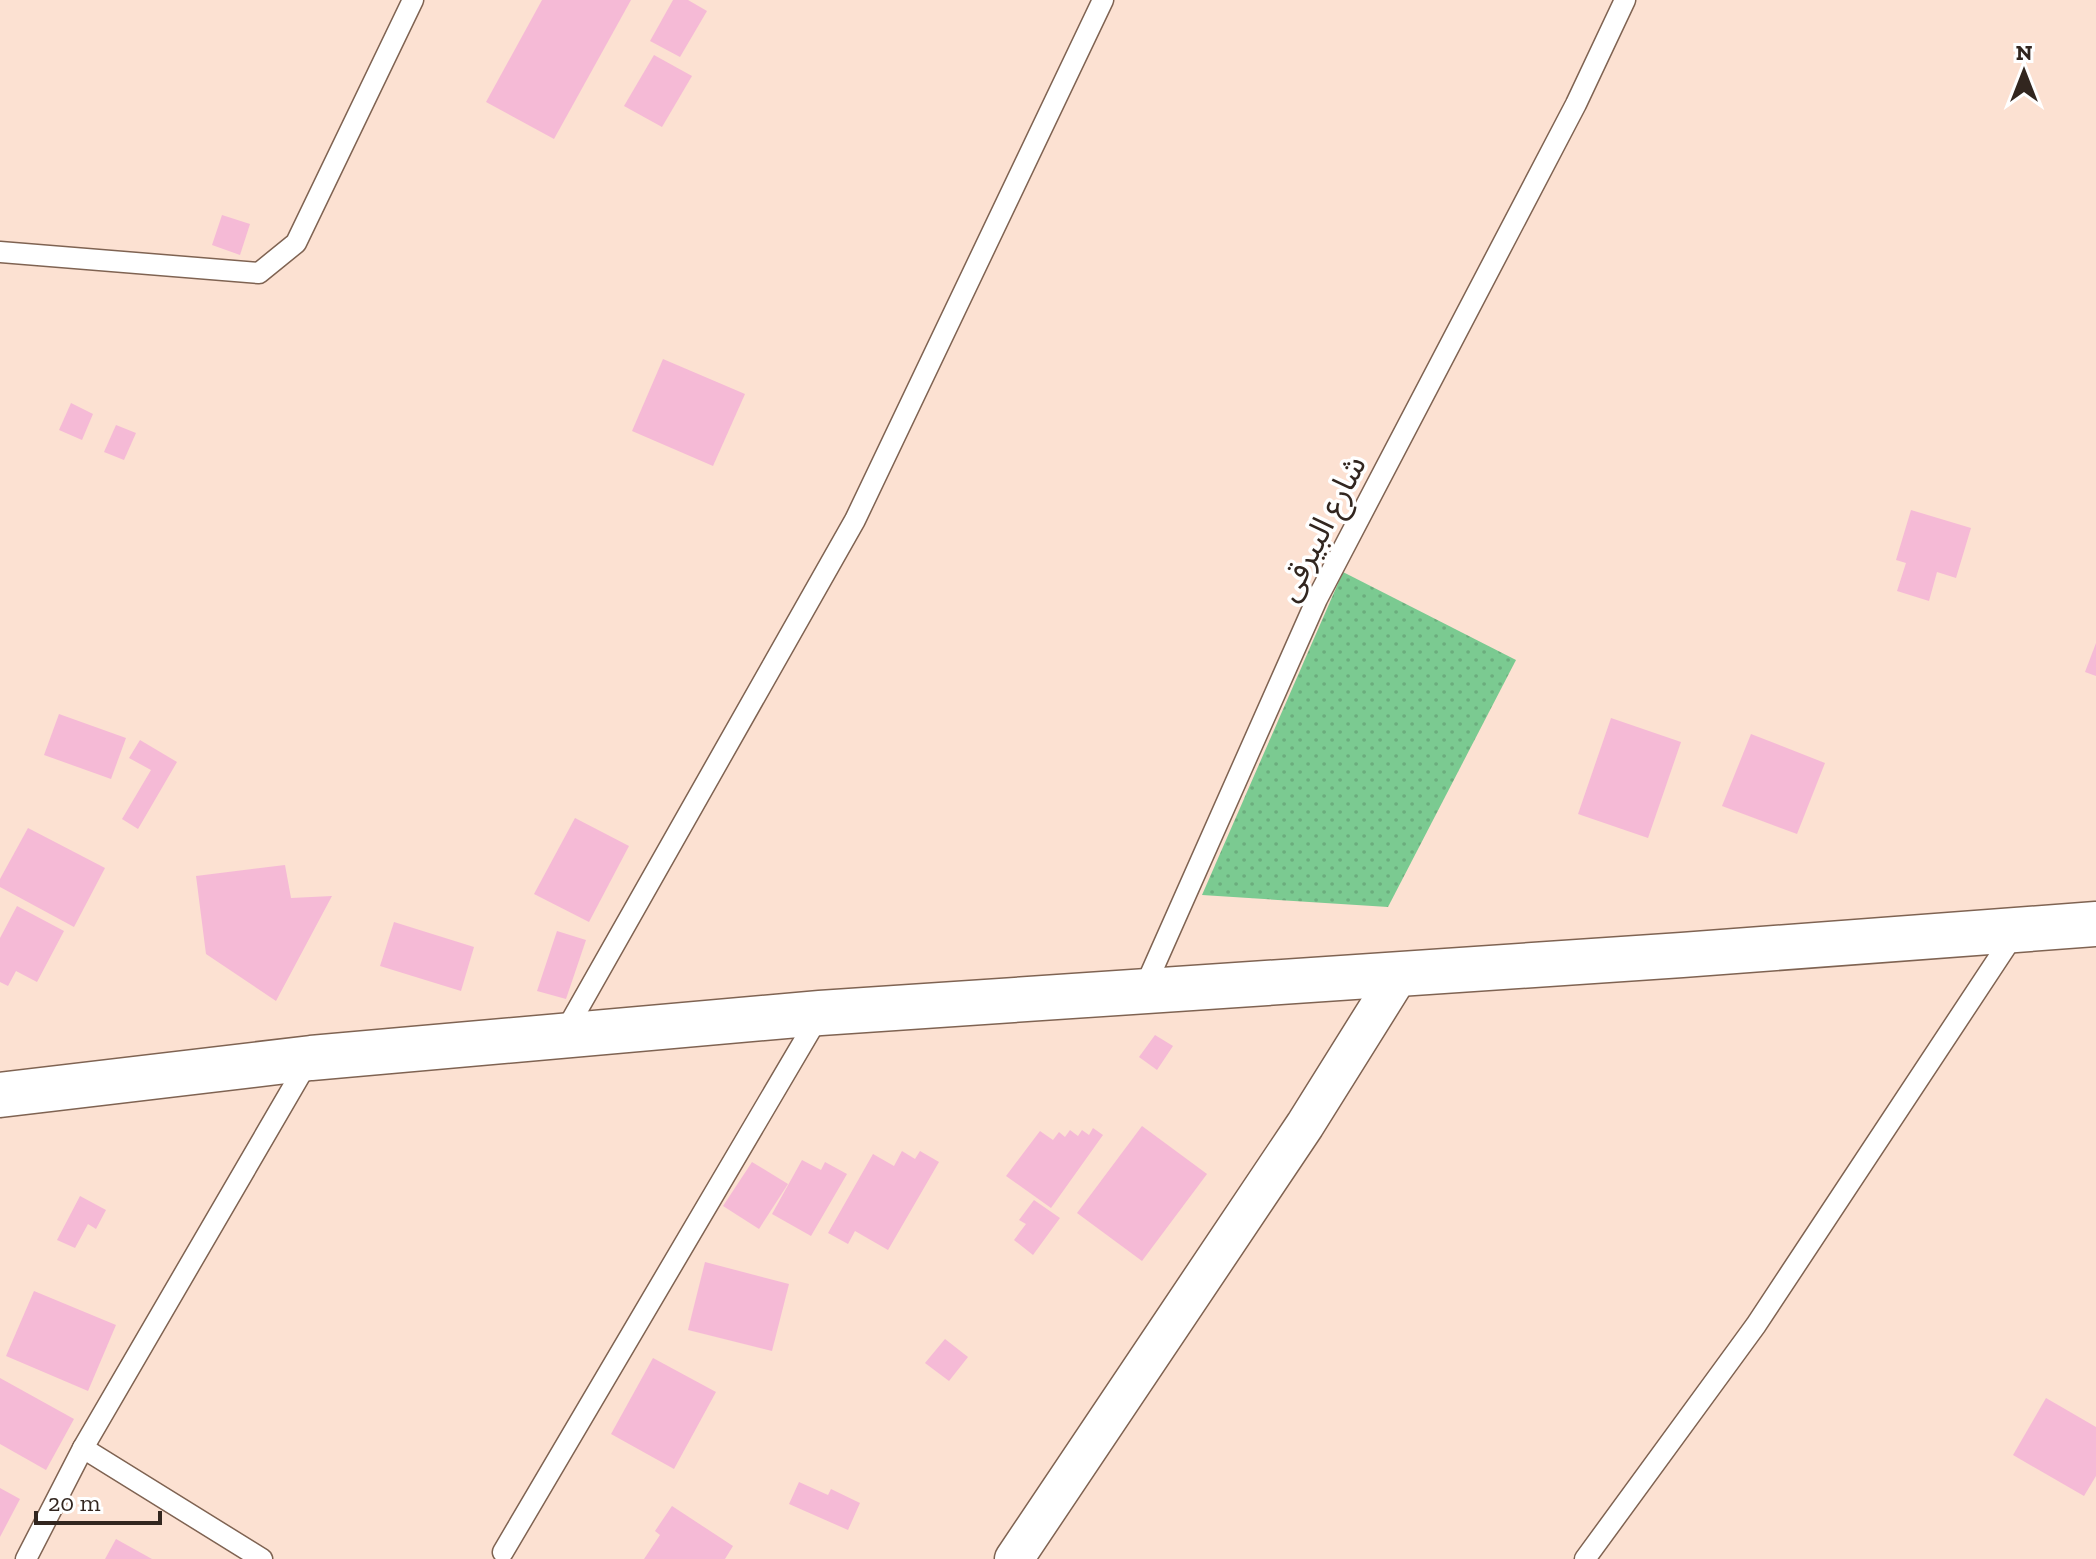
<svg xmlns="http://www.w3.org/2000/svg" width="2096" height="1559" viewBox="0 0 2096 1559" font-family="'Zilla Slab','Noto Sans Arabic',serif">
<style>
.grass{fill:url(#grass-dots)}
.building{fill:#f5bad6}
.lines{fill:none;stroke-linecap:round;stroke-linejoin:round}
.lane-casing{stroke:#7f6352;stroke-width:23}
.street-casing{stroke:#7f6352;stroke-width:41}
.secondary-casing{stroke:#7f6352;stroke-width:47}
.lane{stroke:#fff;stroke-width:20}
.street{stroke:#fff;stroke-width:38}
.secondary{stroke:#fff;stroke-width:44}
.labels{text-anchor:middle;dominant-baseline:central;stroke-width:7;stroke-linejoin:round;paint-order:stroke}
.street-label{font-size:32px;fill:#32261f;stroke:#fff}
</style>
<defs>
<pattern id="grass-dots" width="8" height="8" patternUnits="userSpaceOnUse" patternTransform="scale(2)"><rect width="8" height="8" fill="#7bca91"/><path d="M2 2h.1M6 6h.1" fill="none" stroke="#6bad7d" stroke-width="1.8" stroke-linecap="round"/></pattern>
</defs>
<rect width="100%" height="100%" fill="#fce1d2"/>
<polygon class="grass" points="1343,572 1516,660 1388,907 1202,895"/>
<g class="building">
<polygon points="542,0 631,0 554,139 486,102"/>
<polygon points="673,0 688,0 707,11 680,57 650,41"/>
<polygon points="654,55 692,76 662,127 624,106"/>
<polygon points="222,215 250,224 240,255 212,245"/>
<polygon points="663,359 745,394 713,466 632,431"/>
<polygon points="71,403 93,414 82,440 59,430"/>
<polygon points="116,425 136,433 124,460 104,452"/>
<polygon points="1911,510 1971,528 1956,578 1937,572 1929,601 1897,591 1906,563 1896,560"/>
<polygon points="2096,643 2096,676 2085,672"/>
<polygon points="59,714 126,738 111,779 44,755"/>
<polygon points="1611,718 1681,742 1648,838 1578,814"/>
<polygon points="1751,734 1825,763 1797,834 1722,806"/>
<polygon points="140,740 177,762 138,829 122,819 151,770 129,758"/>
<polygon points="575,818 629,846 589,922 534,894"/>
<polygon points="28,828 105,868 74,927 0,887 0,879"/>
<polygon points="285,865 291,898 332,896 276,1001 206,954 196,876"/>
<polygon points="17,906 64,931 37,982 16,971 8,986 0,982 0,938"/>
<polygon points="394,922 474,947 461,991 380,966"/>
<polygon points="557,931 586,940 566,999 537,991"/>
<polygon points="1155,1035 1173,1046 1157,1070 1139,1057"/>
<polygon points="1142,1126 1207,1174 1142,1261 1077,1213"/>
<polygon points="1093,1128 1103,1135 1051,1208 1006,1176 1040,1131 1053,1140 1059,1132 1065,1137 1070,1130 1078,1136 1082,1130 1089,1135"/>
<polygon points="902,1151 915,1159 920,1151 939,1162 888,1250 855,1231 848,1244 828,1233 873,1154 894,1166"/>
<polygon points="802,1160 821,1170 825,1162 847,1174 811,1236 772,1214"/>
<polygon points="752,1162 788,1184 759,1229 723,1206"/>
<polygon points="80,1196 106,1210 96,1229 88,1224 75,1248 57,1240"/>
<polygon points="1034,1200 1060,1218 1033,1255 1014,1240 1026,1224 1019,1220"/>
<polygon points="705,1262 789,1284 772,1351 688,1330"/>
<polygon points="34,1291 116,1325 88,1391 6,1356"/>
<polygon points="945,1339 968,1357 949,1381 925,1363"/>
<polygon points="653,1358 716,1392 674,1469 611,1434"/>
<polygon points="0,1378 74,1419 46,1470 0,1444"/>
<polygon points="2046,1398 2096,1427 2096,1476 2084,1496 2013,1455"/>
<polygon points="799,1482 828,1495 831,1489 860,1503 848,1530 789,1504"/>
<polygon points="0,1488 20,1499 0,1537"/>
<polygon points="672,1506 733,1546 725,1559 644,1559 660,1535 655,1531"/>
<polygon points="116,1539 152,1559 105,1559"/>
</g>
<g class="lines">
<defs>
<g id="lane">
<polyline points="0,252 259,273 296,243 413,0"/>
<polyline points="1143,991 1317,599 1576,104 1625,0"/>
<polyline points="562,1037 855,520 1103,0"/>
<polyline points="83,1448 262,1559"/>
<polyline points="503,1552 820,1014"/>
<polyline points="26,1559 83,1448 310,1058"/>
<polyline points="1585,1559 1756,1325 2015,933"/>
</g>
<polyline id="street" points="1014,1559 1305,1125 1400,973"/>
<polyline id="secondary" points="0,1095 311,1058 820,1013 1682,955 2096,924"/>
</defs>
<use href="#lane" class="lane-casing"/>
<use href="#street" class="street-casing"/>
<use href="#secondary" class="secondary-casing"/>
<use href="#lane" class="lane"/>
<use href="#street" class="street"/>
<use href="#secondary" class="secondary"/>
</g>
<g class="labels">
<g class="street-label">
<text transform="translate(1321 528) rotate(-63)">شارع البيرقى</text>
</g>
</g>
<g transform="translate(2024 72)" stroke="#ffffff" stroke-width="6" paint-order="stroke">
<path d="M0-6L14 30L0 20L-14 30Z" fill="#32261f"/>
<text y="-12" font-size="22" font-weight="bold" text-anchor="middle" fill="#32261f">N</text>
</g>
<path d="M36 1511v12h124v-12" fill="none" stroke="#32261f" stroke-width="4"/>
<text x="48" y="1511" font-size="24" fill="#32261f" stroke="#ffffff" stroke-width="6" paint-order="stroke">20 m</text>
</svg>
